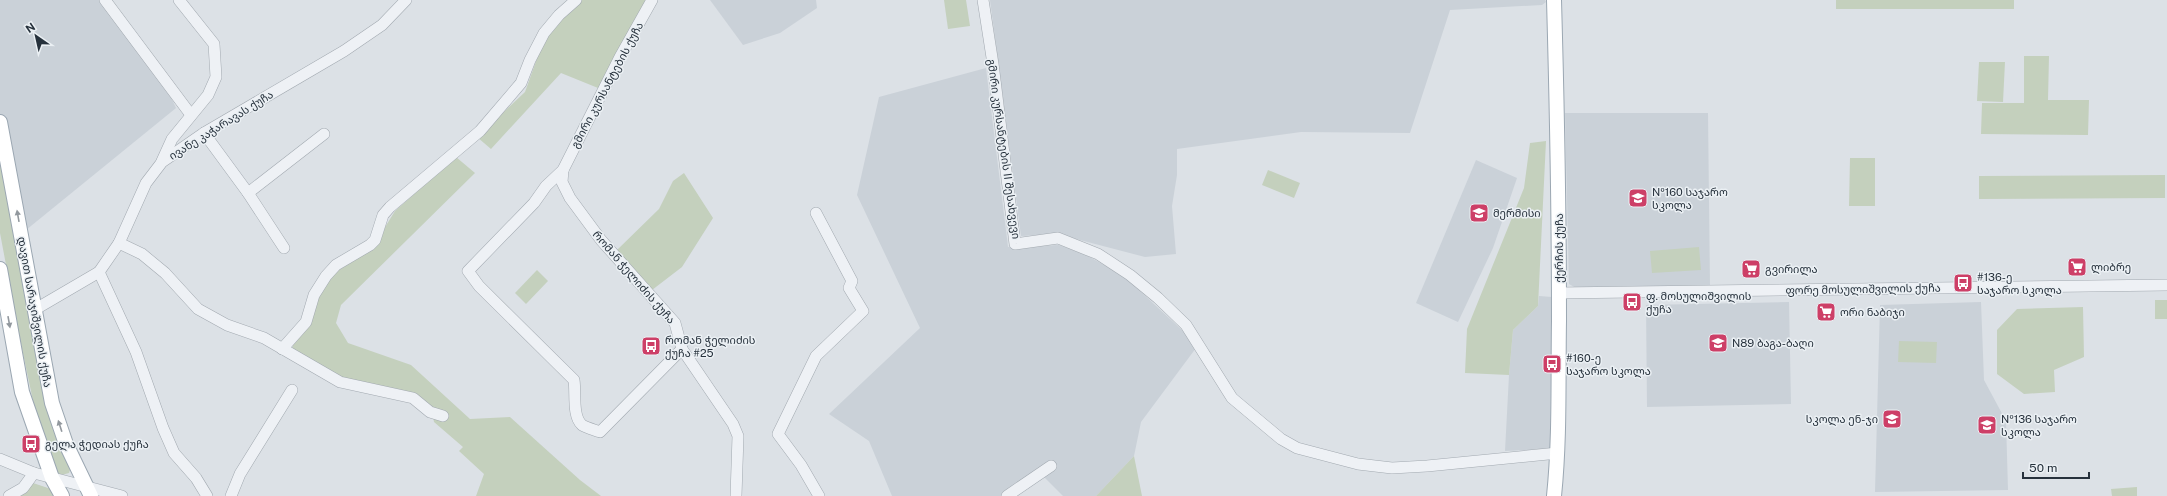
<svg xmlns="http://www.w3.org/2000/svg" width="2167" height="496" viewBox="0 0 2167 496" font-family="'Public Sans','Noto Sans Georgian',sans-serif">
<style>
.built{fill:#cad1d8}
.green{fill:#c4d0bd}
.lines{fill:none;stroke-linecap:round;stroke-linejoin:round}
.minor-casing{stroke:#a2a9b0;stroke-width:12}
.major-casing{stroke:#9ba7b2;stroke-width:16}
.minor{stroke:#eef1f5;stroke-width:11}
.major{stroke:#fff;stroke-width:14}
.oneway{fill:#92989e}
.labels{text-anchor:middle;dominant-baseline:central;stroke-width:3;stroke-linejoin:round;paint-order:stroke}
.street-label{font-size:11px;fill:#26313c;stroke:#ebf0f4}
.poi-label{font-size:11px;fill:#26313c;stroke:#ebf0f4;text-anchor:start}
</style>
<rect width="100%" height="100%" fill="#dce1e6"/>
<g class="built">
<polygon points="0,0 100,0 167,89 176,108 26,230 0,122"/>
<polygon points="710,0 816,0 817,8 780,33 743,45"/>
<polygon points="990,0 1545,0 1546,2 1542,5 1450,10 1410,133 1301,132 1177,149 1177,175 1172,206 1176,254 1145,257 1057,234 1021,236"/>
<polygon points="986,68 1008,247 1059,245 1086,255 1124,276 1184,332 1196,348 1141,422 1134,456 1096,496 1063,496 1044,477 1002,496 892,496 869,441 829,414 920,328 857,195 879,97"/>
<polygon points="1565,113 1708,113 1710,287 1576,288 1569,284"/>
<polygon points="1476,160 1517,178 1493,248 1458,322 1416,303"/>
<polygon points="1539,296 1552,297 1550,449 1505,451 1509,375 1513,330 1538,306"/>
<polygon points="1789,302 1791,404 1647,407 1646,305"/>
<polygon points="1981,302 1984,380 2006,421 2008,490 1875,492 1880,305"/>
</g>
<g class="green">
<polygon points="581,0 646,0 598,88 561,73 491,149 477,137 525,92 544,39"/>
<polygon points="944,0 966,0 970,26 948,29"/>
<rect x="1836" y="0" width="178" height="9"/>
<polygon points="2024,56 2049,56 2048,100 2089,100 2088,135 1981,134 1982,103 2024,103"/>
<polygon points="1979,62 2005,62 2003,102 1977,101"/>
<polygon points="1546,141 1538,306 1513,330 1509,375 1465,373 1467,329 1524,188 1530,143"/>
<polygon points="0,144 55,433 70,470 69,473 58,476 40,434 20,339 0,233"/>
<polygon points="456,157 475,173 341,305 336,323 348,343 411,365 470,419 510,417 580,480 601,496 476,496 484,474 459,451 463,447 434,422 432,410 349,382 292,352 293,343 316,295 336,272 361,256 374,245 395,211"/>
<polygon points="1850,158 1875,158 1875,206 1849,206"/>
<polygon points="1268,170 1300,183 1294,198 1262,185"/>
<polygon points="684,173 713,218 682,267 652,290 616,251 659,209 673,181"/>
<polygon points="2165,175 2165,198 1979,199 1979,176"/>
<polygon points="1699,247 1701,270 1652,273 1650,251"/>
<polygon points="537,270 548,281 526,304 515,293"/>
<rect x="2155" y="300" width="12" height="19"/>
<polygon points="2083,307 2084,357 2054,370 2055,392 2024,394 1997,374 1997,330 2017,309"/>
<polygon points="1899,341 1937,342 1936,363 1898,362"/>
<polygon points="1134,456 1142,496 1096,496"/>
<polygon points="33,483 51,489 56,496 13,496"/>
<polygon points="2137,487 2137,496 2112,496 2111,489"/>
</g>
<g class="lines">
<defs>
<g id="minor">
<polyline points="105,0 191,115"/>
<path d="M652,0L620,57L563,170L546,186L534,203L468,271L479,286L574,380C576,393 572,416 582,425C587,428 595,430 600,432L682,349"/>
<polyline points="983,0 993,64 1015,244 1058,238 1098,254 1130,275 1158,298 1186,325 1232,398 1281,439 1297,448 1358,464 1392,468 1427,466 1558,453"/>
<polyline points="204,133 248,193 284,248"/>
<polyline points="162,161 172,139 208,95 216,77 214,44 179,0"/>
<polyline points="563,170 562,182 570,198 601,240 675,323 682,349 733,424 738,436 736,496"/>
<polyline points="248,193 324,134"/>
<polyline points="816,213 852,281 849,288 863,311 816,356 778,434 801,465 819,496"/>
<polyline points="119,243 142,254 165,273 198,309 227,325 264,338 340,382 413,398 430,412 443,416"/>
<polyline points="99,272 136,352 163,428 174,453 196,478 207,496"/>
<polyline points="1559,293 2167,285"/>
<polyline points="34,310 99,272 119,243 146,183 162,162 204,133 344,51 382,25 406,0"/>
<polyline points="282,349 306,322 314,295 326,276 336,265 370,245 375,240 383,215 390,207 480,131 521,83 530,60 544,33 559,15 576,0"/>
<polyline points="0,459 34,473 122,496"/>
<polyline points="9,496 23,488 34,473"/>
<polyline points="231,496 240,474 292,390"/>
<polyline points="1007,496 1051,466"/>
</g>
<g id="major">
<path d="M1554,0C1557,107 1559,214 1559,321C1558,379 1560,438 1554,496"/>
<polyline points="0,122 52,403 66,444 91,496"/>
<polyline points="0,269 22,392 52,478 62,496"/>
</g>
</defs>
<use href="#minor" class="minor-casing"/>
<use href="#major" class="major-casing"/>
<use href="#minor" class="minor"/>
<use href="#major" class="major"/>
</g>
<defs><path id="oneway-solid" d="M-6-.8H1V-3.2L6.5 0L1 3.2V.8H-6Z"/></defs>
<g class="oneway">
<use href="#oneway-solid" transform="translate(18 216) rotate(-100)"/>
<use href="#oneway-solid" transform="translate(9 322) rotate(80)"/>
<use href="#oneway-solid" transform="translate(60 426) rotate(-108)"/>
</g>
<defs>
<symbol id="school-square" viewBox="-11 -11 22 22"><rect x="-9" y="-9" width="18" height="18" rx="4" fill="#cd3f67" stroke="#ebf0f4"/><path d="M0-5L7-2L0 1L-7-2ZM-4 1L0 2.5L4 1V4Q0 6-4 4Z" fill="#fff"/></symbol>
<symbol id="university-square" viewBox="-11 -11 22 22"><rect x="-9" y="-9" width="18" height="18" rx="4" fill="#cd3f67" stroke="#ebf0f4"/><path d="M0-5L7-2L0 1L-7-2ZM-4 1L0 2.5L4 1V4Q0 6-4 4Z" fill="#fff"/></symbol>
<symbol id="supermarket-square" viewBox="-11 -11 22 22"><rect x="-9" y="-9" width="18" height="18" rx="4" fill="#cd3f67" stroke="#ebf0f4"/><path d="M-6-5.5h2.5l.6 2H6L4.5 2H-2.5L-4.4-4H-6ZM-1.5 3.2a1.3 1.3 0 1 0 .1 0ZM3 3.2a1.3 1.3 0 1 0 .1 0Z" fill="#fff"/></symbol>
<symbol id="bus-square" viewBox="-11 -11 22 22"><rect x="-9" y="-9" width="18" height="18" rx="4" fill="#cd3f67" stroke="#ebf0f4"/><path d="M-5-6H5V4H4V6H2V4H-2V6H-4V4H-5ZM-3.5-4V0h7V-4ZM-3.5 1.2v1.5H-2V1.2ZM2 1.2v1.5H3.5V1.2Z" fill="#fff"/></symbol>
</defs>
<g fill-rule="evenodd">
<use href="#school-square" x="1627" y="187" width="22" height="22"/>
<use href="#university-square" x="1468" y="202" width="22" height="22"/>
<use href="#supermarket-square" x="2066" y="256" width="22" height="22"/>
<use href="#supermarket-square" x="1740" y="258" width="22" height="22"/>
<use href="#bus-square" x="1952" y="272" width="22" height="22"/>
<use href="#bus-square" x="1621" y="291" width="22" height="22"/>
<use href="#supermarket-square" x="1815" y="301" width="22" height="22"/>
<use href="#school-square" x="1707" y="332" width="22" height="22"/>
<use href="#bus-square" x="640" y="335" width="22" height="22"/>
<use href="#bus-square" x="1541" y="353" width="22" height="22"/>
<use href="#school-square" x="1881" y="408" width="22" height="22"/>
<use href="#school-square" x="1976" y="414" width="22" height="22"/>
<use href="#bus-square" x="20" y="433" width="22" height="22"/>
</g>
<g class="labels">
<g class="street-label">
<text transform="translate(607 85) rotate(-62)">გმირი კურსანტების ქუჩა</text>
<text transform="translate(221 125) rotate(-32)">ივანე კაჭარავას ქუჩა</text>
<text transform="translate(1004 149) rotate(82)">გმირი კურსანტების II შესახვევი</text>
<text transform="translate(1559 248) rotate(-90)">ქერჩის ქუჩა</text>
<text transform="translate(634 277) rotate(49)">რომან ჭელიძის ქუჩა</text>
<text transform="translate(1863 289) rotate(-1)">ფორე მოსულიშვილის ქუჩა</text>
<text transform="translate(35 312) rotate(80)">დავით სარაჯიშვილის ქუჩა</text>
</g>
<g class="poi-label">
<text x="1652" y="192">№160 საჯარო<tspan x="1652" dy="13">სკოლა</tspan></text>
<text x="1493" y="213">მერმისი</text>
<text x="2091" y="267">ლიბრე</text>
<text x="1765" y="269">გვირილა</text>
<text x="1977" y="277">#136-ე<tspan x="1977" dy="13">საჯარო სკოლა</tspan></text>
<text x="1646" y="296">ფ. მოსულიშვილის<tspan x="1646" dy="13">ქუჩა</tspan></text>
<text x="1840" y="312">ორი ნაბიჯი</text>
<text x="665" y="340">რომან ჭელიძის<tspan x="665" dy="13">ქუჩა #25</tspan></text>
<text x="1732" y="343">N89 ბაგა-ბაღი</text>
<text x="1566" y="358">#160-ე<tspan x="1566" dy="13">საჯარო სკოლა</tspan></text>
<text x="1878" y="419" text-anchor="end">სკოლა ენ-ჯი</text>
<text x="2001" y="419">№136 საჯარო<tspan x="2001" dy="13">სკოლა</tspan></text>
<text x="45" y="444">გელა ჭედიას ქუჩა</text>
</g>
</g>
<g transform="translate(36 36) rotate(326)" stroke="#ebf0f4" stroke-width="3" paint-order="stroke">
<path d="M0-3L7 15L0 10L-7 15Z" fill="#26313c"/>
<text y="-6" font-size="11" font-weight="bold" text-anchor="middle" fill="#26313c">N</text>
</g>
<path d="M2023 472v6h66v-6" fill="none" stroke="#26313c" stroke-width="2"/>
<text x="2029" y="472" font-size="12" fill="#26313c" stroke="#ebf0f4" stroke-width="3" paint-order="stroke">50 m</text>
</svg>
